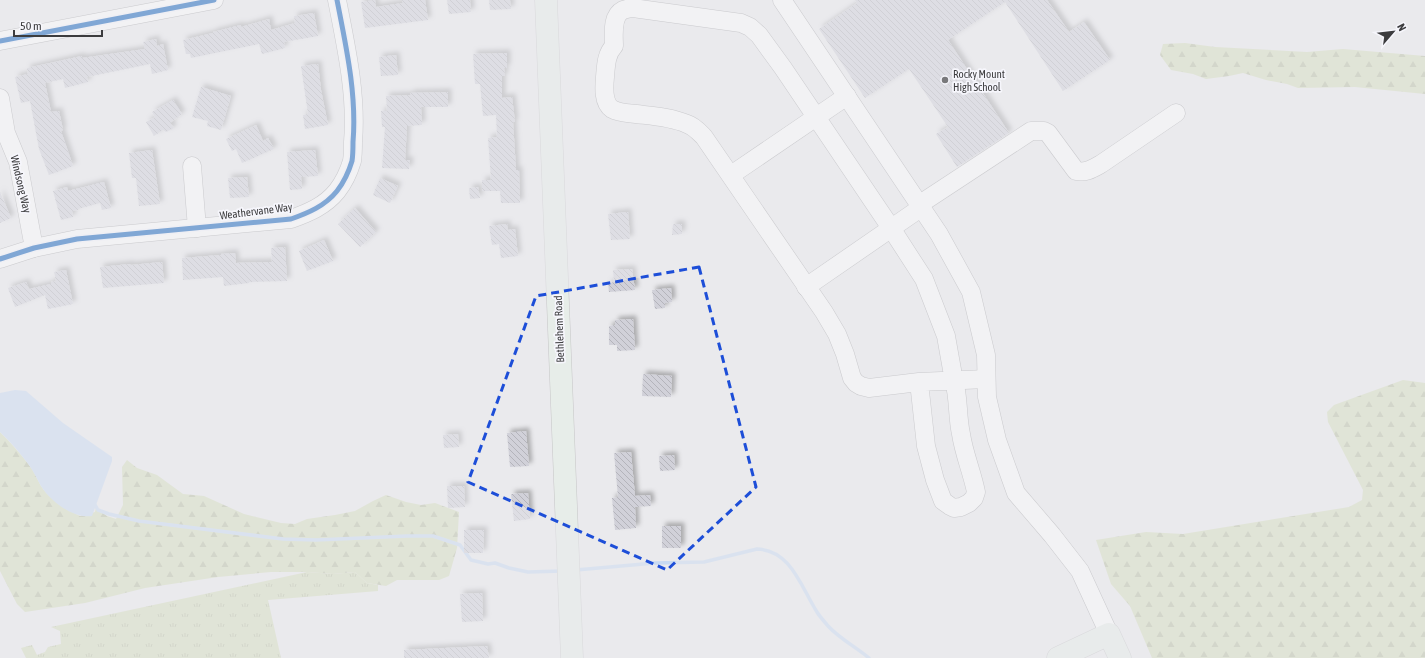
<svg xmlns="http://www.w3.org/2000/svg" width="1425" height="658" viewBox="0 0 1425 658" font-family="'Asap Condensed',sans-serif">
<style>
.grass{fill:url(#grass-tufts)}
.forest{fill:url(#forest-firs)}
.water{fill:#c8daf2}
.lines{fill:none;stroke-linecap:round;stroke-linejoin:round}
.stream{stroke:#c8daf2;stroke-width:3.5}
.building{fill:url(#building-back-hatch);filter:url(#shadow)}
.minor-casing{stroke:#a6a6a8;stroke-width:19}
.major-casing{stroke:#c6c6c7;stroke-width:23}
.minor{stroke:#fcfcfc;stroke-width:18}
.major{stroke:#e7ede9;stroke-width:22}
.cycleway-casing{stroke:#f6f6fc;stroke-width:8}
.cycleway{stroke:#0057b8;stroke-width:5}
.marked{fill:none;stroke:#1d4ed8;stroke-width:3;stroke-dasharray:8 5;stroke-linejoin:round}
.poi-dot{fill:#79797b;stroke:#f6f6fc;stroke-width:1.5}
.labels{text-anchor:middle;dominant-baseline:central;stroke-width:3.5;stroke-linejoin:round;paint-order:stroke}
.poi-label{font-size:11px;fill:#3c3c3e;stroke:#f6f6fc;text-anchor:start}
.street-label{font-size:11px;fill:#3c3c3e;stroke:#f6f6fc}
</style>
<defs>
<pattern id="grass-tufts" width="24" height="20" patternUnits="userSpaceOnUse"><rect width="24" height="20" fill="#d6debc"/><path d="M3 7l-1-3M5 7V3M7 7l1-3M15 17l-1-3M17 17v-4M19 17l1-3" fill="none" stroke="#b9bfa3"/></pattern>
<pattern id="forest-firs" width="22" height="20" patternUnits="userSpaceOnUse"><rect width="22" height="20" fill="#d6debc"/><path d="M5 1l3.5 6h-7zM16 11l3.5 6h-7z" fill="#b9bfa3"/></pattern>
<pattern id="building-back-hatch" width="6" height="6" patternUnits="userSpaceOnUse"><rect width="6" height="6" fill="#d1d1d9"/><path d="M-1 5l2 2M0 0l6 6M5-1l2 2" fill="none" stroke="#b4b4bb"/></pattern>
<filter id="shadow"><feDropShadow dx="3.5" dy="-3.5" stdDeviation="2" flood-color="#0004"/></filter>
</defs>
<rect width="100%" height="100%" fill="#eaeaed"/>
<polygon class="grass" points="307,572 333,574 355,572 367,583 378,585 378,591 268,600 281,658 26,658 21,648 32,645 37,655 45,652 48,647 61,644 60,631 51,627"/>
<g class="forest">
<polygon points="1185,43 1215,47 1307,52 1343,49 1425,56 1425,94 1355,87 1298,88 1287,84 1266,80 1243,73 1229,76 1206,79 1193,74 1171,70 1160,55 1163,44"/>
<polygon points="1403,380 1425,383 1425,658 1152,658 1130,606 1111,584 1096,540 1146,532 1183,534 1349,507 1362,500 1363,490 1328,422 1327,412 1334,405"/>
<path d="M0,432C11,443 20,453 29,465C34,471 37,479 41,486C50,500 66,509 80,516L95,512L96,508L107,516L116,519L123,505L122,467L127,460L137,468L157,475L183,494L204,496L244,514L281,523L295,524L307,519L335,515L355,511L373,501L386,495L406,502L421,505L435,503L459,512L457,548L449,576L439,580H397L386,586L367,583L355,572L333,574L307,572H271L218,577L145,588L85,603L25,612L17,604L0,571Z"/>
</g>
<path class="water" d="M15,390L26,391L63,423L112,457V461L92,516C74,519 51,502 41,486C37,479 34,472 29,465C20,453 11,442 0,432V393Z"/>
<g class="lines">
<g class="stream">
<polyline points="94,503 98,510 109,514 139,521 283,539 316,540 407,536 433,536 460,545 471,560 488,564 495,563 509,568 528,572 562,571"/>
<path d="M576,570L655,563L704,562L757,549C791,550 801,587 817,612C820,617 824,621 828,626C840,639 856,647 869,658"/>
</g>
</g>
<g class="building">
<polygon points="375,0 376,7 403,3 402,0 425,0 428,20 365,28 361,2"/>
<polygon points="447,0 470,0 471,12 449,14"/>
<polygon points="489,0 510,0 511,9 490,10"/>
<polygon points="855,0 1047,0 1069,32 1084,22 1110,60 1063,91 1005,2 948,40 1009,133 957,167 936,134 948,127 909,69 865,98 819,29 857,3"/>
<polygon points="314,13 318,36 284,42 285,48 262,54 259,44 191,58 190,54 186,54 183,40 213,33 213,32 241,25 241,27 269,19 271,30 295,23 294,16"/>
<polygon points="156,39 157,46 163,44 168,70 152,74 150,64 87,77 88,82 65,88 63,79 45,83 51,112 59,111 63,130 61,131 73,166 49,175 39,149 30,101 21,103 15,77 28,74 27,68 82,56 82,58 145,49 143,42"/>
<polygon points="507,53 507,68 504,68 505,76 502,76 502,98 512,97 515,122 513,122 516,170 519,170 520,203 501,203 500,191 482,191 482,180 491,180 488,138 497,137 496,115 483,116 480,84 475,84 473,54"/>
<polygon points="396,55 398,75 381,76 379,57"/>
<polygon points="318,64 321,90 328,125 305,129 303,115 308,114 301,66"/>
<polygon points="201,87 231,96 221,130 207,126 208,121 192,117"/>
<polygon points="448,92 448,107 421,107 422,125 407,126 405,160 410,160 409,169 382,168 385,127 382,127 381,111 387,111 386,96 411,95 410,93"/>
<polygon points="173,100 182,114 170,123 174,128 166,132 163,130 154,136 146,122 155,117 152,112"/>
<polygon points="256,125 263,141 268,138 274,149 242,163 236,149 232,151 226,139"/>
<polygon points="152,150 160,204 139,206 136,178 132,178 129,153"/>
<polygon points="315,150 318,176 301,177 302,189 290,190 287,152"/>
<polygon points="247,177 249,197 230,198 228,178"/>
<polygon points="380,178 398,186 390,203 373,195"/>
<polygon points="104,182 111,208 102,210 100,203 78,209 78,210 72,211 73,217 61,220 53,191 67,187 68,191"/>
<polygon points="478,187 480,198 470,199 469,188"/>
<polygon points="0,192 11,218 0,223"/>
<polygon points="355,208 376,232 360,247 338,224"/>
<polygon points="628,212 630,239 611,240 608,214"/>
<polygon points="507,224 508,230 515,229 518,256 501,258 499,244 492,245 489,226"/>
<polygon points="673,224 682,224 682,234 672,235"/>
<polygon points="324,240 333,261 307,271 299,251"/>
<polygon points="285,247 287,281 249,282 249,283 224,286 223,277 183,280 182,258 221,255 221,254 235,253 236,263 272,262 271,248"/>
<polygon points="162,262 164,283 103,288 100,267 130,264 131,265"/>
<polygon points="632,269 635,290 609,292 608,283 614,282 613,270"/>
<polygon points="66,270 73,304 48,309 45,295 15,307 8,288 26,282 29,289 51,284 51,282 56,281 54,272"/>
<polygon points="671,288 672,302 665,303 665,308 655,309 652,290"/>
<polygon points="633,319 635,350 617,351 617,345 609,345 609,326 615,325 615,320"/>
<polygon points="643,374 672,376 671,397 642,396"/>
<polygon points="526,431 529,466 510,467 507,433"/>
<polygon points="458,434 459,447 444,448 443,435"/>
<polygon points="631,452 635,496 650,495 651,506 635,507 636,528 615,530 612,498 618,497 614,453"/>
<polygon points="674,455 675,470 660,471 659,456"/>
<polygon points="447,486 464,486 465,507 448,508"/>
<polygon points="528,493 530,519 514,521 511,494"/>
<rect x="662" y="526" width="19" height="22"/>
<polygon points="464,530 484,530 483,553 464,553"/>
<polygon points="482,593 483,621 462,622 460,594"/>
<polygon points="487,646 489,658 404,658 404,650"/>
</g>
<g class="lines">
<defs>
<g id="minor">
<polyline points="782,0 939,234 971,292 986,355 987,397 997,440 1016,493 1052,535 1080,571 1109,634"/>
<polyline points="0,41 214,0"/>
<polyline points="0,98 6,133 18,162 34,248"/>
<polyline points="192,166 197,228"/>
<polyline points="731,175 847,96"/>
<path d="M920,204L1031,131H1044L1048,133L1076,171C1086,173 1092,169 1101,164L1176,113"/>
<path d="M0,259L34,248L77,239L291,219C308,213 325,206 337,191C344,182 349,171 352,161C353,155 353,148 353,142C357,95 346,46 337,0"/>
<polyline points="806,287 922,207"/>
<path d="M919,382L926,446L935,480L943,501L950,506L954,508L961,507L969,503L974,498L976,492C972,472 964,454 961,434C957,416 959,398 954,381L946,336L924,279L891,228L783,68L759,35L750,27L741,23L633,8C630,8 626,9 623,10C611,16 614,35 614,46C606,54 606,66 605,77C604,87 603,103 612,109C619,113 628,113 636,114C653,116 671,117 687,124C694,126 699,132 704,137L824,312L837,334L845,354L852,378L856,383L861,386L869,388L919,382L986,379"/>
</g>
<g id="major">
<polyline points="546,0 572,658"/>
<polyline points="1058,658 1109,634 1120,658"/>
</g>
</defs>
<use href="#minor" class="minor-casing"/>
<use href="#major" class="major-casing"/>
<use href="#minor" class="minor"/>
<use href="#major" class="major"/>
<defs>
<g id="cycleway">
<polyline points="0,41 214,0"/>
<path d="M0,259L34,248L77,239L291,219C308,213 325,206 337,191C344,182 349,171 352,161C353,155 353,148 353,142C357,95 346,46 337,0"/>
</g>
</defs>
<use href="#cycleway" class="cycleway-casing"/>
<use href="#cycleway" class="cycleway"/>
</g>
<path d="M0 0H1425V658H0ZM699,267L756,487L667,570L468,482L536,296Z" fill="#eaeaed" fill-opacity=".55" fill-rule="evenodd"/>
<path class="marked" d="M699,267L756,487L667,570L468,482L536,296Z"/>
<circle class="poi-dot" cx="945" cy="80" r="4"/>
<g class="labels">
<g class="poi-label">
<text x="953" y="74">Rocky Mount<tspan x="953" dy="13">High School</tspan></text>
</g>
<g class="street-label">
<text transform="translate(21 184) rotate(77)">Windsong Way</text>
<text transform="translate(256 211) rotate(-7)">Weathervane Way</text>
<text transform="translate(559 329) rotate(-92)">Bethlehem Road</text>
</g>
</g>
<g transform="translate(1393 32) rotate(62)" stroke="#f6f6fc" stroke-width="3" paint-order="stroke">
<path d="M0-3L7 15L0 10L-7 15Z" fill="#3c3c3e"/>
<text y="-6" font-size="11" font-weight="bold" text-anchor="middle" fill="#3c3c3e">N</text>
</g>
<path d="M14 30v6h88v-6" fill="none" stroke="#3c3c3e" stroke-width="2"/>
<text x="20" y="30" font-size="12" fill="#3c3c3e" stroke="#f6f6fc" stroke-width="3" paint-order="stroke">50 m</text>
</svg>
